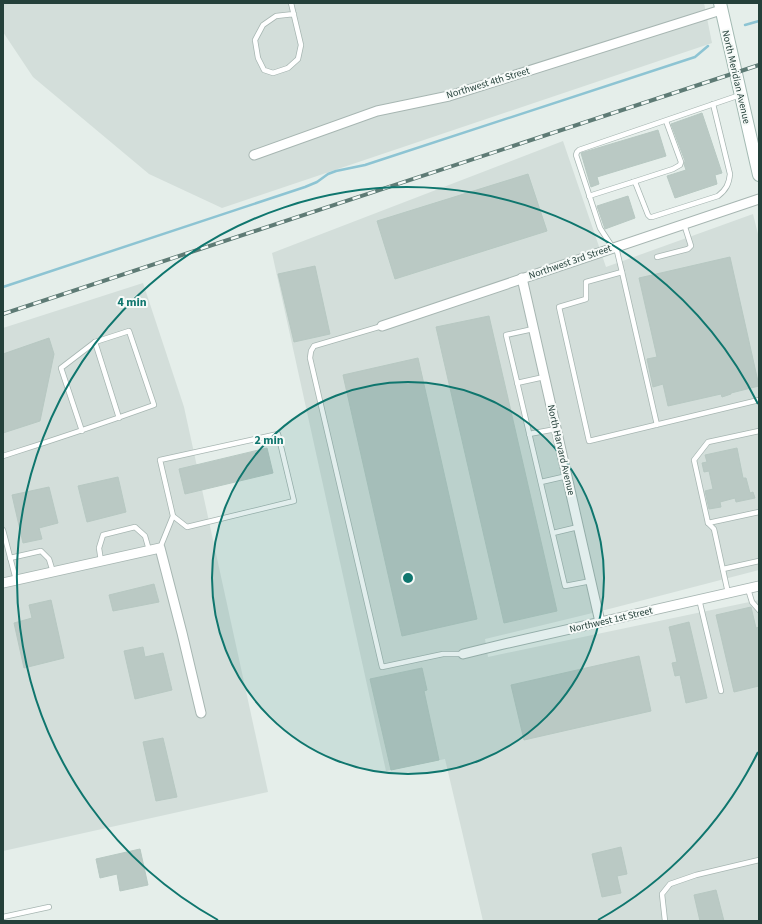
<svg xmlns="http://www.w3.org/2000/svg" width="762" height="924" viewBox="0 0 762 924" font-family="'Source Sans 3',sans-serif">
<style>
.built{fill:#d3deda}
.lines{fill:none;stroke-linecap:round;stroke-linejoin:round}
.stream{stroke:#8dc4d3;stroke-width:2.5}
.building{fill:#bac9c4;stroke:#b7c8c2}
.service-casing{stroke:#a7b6b2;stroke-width:6}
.minor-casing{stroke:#a7b6b2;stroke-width:11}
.secondary-casing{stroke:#a3bab3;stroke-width:14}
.service{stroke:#fff;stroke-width:4.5}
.minor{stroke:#fff;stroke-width:9}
.secondary{stroke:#fff;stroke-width:12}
.rail-casing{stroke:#5e7b75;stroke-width:4}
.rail{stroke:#f6faf8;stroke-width:2.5;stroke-dasharray:8;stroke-linecap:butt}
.ring{fill:none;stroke:#0f766e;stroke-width:2}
.labels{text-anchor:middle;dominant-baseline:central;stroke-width:4;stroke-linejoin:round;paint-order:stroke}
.street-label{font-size:10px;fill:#24403a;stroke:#f6faf8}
.centre{fill:#0f766e;stroke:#f6faf8;stroke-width:2}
.ring-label{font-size:12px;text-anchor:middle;font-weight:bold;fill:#0f766e;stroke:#f6faf8;stroke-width:4;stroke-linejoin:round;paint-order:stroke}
</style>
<rect width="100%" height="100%" fill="#e5eeea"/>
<g class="built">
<polygon points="3,3 704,3 712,43 222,208 149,174 33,77 3,32"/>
<polygon points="563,141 606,267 753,214 759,238 759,570 613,608 485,639 488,657 759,600 759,921 483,921 445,759 386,771 272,253"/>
<polygon points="143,283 184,407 268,792 3,851 3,328"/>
</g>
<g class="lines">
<g class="stream">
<polyline points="745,25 759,21"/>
<polyline points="3,287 305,187 317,182 328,174 336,171 365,165 695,57 708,46"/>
</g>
</g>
<g class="building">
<polygon points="702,113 722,173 715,175 717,184 675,198 667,176 686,170 684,164 685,161 671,124"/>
<polygon points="658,130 666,156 597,177 599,184 591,187 581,153"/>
<polygon points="528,174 547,231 395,279 377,221"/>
<polygon points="628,196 635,218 605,229 597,206"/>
<polygon points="730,257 759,386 731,393 731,394 722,397 721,394 668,406 663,384 653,387 647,359 657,357 639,278"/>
<polygon points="315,266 330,334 294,342 278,274"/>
<polygon points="489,316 557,611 504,623 436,327"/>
<polygon points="49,338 54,354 40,421 3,433 3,354"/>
<polygon points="418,358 477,619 402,636 343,375"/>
<polygon points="267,448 273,473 185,494 179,469"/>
<polygon points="737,448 743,478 746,478 750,493 753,492 755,498 736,502 735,498 720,502 721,507 709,509 705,491 713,489 709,471 704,472 702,463 707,462 705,455"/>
<polygon points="118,477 126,512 87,522 78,486"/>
<polygon points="49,487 58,523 39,528 42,539 23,543 12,495"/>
<polygon points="154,584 159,602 113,611 109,595"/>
<polygon points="51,600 64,658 24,668 14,623 32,618 29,605"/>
<polygon points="751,607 756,628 759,627 759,686 734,692 716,615"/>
<polygon points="689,622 707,698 686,703 680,675 675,676 672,663 677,662 669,627"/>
<polygon points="143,647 145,657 163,653 172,690 135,699 124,651"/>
<polygon points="639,656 651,711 524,740 511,685"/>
<polygon points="422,668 427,690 424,691 439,760 391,770 370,679"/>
<polygon points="163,738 177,797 156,801 143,742"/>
<polygon points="621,847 627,874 617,876 621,893 602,897 592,854"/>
<polygon points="140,849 148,885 120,891 117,874 100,878 96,859"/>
<polygon points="716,890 724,921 700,921 694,895"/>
</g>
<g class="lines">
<defs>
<g id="service">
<polyline points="291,3 301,45 298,59 288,68 273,73 264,70 258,58 255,40 263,25 276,16 294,14"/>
<polyline points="633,182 673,169 680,165 681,162 666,121"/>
<path d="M589,196L633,182H635L648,215L650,217H652L718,196C726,190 729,184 730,174L713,104"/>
<polyline points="616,247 622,272"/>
<polyline points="613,248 600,228 576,155 577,152 579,150 740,95"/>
<polyline points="657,257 688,249 691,246 684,224"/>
<polyline points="382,326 314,346 311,351 310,358 382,667 443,654 463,654"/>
<polyline points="533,329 506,335 565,586 591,581"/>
<polyline points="95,342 119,418"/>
<polyline points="517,383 544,377"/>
<polyline points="657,425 622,272 586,282 586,299 559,307 589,441 759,400"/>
<polyline points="759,431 708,442 694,460 708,523 759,512"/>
<polyline points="529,434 556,429"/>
<path d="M3,456C54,440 104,423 154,405L129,331L95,342L61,368L82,431"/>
<polyline points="541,482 567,476"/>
<polyline points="708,523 714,529 728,593"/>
<polyline points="3,530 16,580"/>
<polyline points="553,533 578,527"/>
<polyline points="160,548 173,516 160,460 278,434 294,501 187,527 173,516"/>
<polyline points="10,558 41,551 49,559 53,572"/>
<polyline points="101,561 99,548 103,535 135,527 145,536 149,550"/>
<polyline points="723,569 759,561"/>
<polyline points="748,589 752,602 759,610"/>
<polyline points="699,599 721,691"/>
<polyline points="3,917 49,907"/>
<polyline points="665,921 662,894 670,884 696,875 759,860"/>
</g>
<g id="minor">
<polyline points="254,155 377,111 449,96 721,10"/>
<polyline points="522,278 600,622"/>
<polyline points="382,326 759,199"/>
<polyline points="3,583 160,548 182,633 201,713"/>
<polyline points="463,654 504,644 759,586"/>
</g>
<polyline id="secondary" points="720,3 759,175"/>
</defs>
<use href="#service" class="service-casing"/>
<use href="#minor" class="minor-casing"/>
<use href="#secondary" class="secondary-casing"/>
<use href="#service" class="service"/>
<use href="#minor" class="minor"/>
<use href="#secondary" class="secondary"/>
<defs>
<polyline id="rail" points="3,314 759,65"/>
</defs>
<use href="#rail" class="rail-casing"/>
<use href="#rail" class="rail"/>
</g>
<circle cx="408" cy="578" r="196" fill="#0f766e" fill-opacity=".12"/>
<g class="ring">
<circle cx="408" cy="578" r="196"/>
<path d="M758 752A391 391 0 0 1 598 920M218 920A391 391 0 1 1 758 404"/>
</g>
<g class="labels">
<g class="street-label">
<text transform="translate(736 77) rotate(77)">North Meridian Avenue</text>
<text transform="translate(488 83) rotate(-17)">Northwest 4th Street</text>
<text transform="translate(570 262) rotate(-19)">Northwest 3rd Street</text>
<text transform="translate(561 450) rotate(77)">North Harvard Avenue</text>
<text transform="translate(611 620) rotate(-13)">Northwest 1st Street</text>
</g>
</g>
<circle cx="408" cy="578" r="6" class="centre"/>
<g class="ring-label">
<text x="132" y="306">4 min</text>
<text x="269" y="444">2 min</text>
</g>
<rect width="762" height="924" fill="none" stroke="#24403a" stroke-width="8"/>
</svg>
